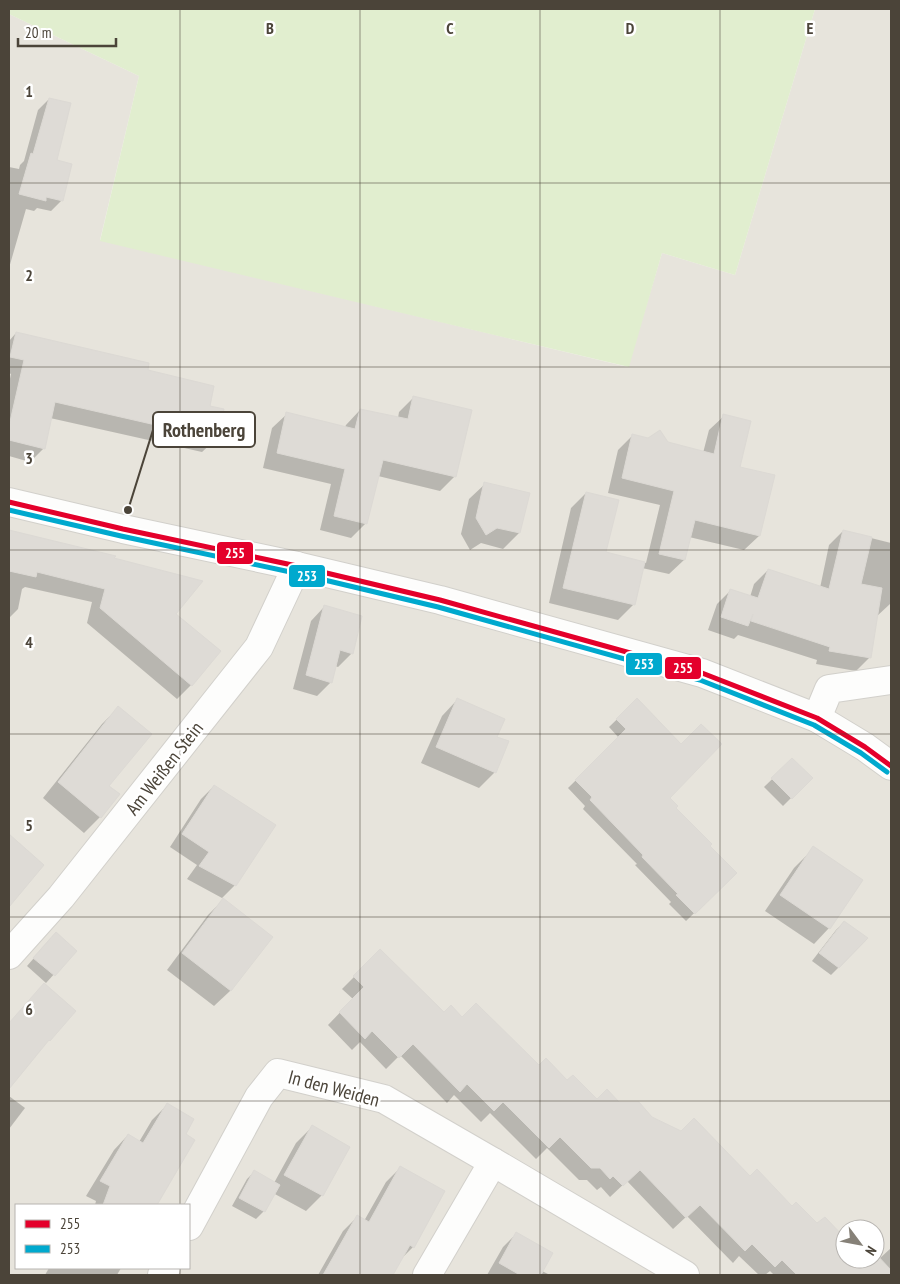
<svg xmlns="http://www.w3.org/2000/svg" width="900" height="1284" viewBox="0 0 900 1284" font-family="'PT Sans Narrow',sans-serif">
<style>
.residential{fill:#e7e4dc;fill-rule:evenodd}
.green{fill:#e1eecf}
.shadow{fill:#0003}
.building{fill:#dedbd6;stroke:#dcd9d4}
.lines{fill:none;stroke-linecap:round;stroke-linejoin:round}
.minor-casing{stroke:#d2d0cb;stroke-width:30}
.tertiary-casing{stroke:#d2d0cb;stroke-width:30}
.minor{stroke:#fdfdfc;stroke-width:28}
.tertiary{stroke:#fdfdfc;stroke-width:28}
.bus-1-casing{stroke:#fff;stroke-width:9}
.bus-2-casing{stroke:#fff;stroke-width:9}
.bus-1{stroke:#e4002b;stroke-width:5}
.bus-2{stroke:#00a9ce;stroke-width:5}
.grid{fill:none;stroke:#4b4439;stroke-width:1;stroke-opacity:0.55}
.labels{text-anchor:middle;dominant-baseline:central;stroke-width:5;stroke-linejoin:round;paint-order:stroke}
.street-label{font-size:19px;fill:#4b4439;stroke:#fff}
.grid-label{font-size:16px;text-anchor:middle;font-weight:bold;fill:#4b4439;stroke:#fff;stroke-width:5;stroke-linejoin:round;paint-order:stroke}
.leader{fill:none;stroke:#4b4439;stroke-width:2}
.callout-dot{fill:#4b4439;stroke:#fff;stroke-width:2}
.callout{fill:#fff;stroke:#4b4439;stroke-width:2}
.callout-label{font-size:20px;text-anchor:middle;font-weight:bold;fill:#4b4439}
.line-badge{stroke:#fff;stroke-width:2}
.badge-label{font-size:14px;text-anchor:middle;font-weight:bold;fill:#fff}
</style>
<rect width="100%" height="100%" fill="#f4f2ee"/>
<path class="residential" d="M815,9H891V1275H9V14L139,76L100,240L628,367L662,253L735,275ZM16,1205H189V1268H16ZM845,1229H875V1259H845Z"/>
<polygon class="green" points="9,9 815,9 735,275 662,253 629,367 100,241 139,76 9,14"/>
<g class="shadow">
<polygon points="49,99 55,161 62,200 51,211 37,208 34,211 26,209 9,268 9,167 19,169 20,165 24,161 38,110"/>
<polygon points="16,333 146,371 208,406 222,410 216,439 202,452 50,418 44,448 30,462 9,456 9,383 11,374 9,373 9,341"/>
<polygon points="414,397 455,476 440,491 378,476 366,523 351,538 320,530 331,484 263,468 272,428 287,414 345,427 346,425 360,410 398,418 399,412"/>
<polygon points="724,416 738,468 773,476 759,536 744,550 689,537 684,560 669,574 642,568 634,604 618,620 549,603 571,508 586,493 604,553 646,563 660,505 608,493 618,450 633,435 703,453 709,430"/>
<polygon points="485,484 528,494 519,533 503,549 481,543 470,550 461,534 469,499"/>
<polygon points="843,531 891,543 891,598 890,604 876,617 870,657 856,671 816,664 817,660 738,635 734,639 708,630 717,604 731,590 750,597 754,584 768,570 820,588 829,545"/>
<polygon points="9,532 114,557 112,559 174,614 219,652 191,685 177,699 87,623 92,602 25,587 22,589 18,609 9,618"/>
<polygon points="324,607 352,653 338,667 335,666 331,682 317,696 293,689 311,621"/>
<polygon points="457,700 496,737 495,772 479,788 421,763 442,716"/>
<polygon points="637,700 668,798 674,808 709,846 735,873 686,921 669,904 671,902 635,865 637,864 583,809 585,806 568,788 619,738 609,727"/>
<polygon points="118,708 108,786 119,794 100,817 84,833 43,798 102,724"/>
<polygon points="792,760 811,778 783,806 764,787"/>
<polygon points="214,786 235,885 222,898 187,879 197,865 170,847 201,799"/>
<polygon points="10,837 42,865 9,905 9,839"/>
<polygon points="810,852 829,928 814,944 765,911 794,868"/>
<polygon points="223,900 271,937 230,991 214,1006 167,970 208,915"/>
<polygon points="844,922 867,939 831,975 812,961 836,930"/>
<polygon points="48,942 75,951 46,983 27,966"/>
<polygon points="380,951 444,1014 462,1018 539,1067 567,1082 597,1101 619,1103 651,1118 749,1177 817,1225 845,1240 845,1259 875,1259 875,1255 879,1259 891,1248 891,1275 774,1275 770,1271 765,1275 759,1275 739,1256 733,1263 687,1216 673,1229 627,1181 610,1197 601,1187 597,1190 587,1180 579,1180 547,1148 536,1159 490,1113 481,1122 454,1095 447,1103 400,1055 386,1069 360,1042 352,1050 328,1025 353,999 342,989"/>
<polygon points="9,1096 25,1108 9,1129"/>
<polygon points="167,1105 184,1134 194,1140 156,1205 95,1205 96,1201 86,1196 114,1150 128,1135 139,1142 152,1120"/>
<polygon points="312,1127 348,1147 322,1195 306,1211 273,1193 264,1211 256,1219 232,1206 247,1179 254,1172 274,1183 296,1143"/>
<polygon points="400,1168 413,1247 401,1259 392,1275 318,1275 343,1231 357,1217 364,1221 386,1182"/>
<polygon points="516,1234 542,1271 550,1275 487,1275 503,1247"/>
<polygon points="49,1268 121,1268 117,1275 45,1275"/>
</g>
<g class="building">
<polygon points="49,98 71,103 57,160 72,164 63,201 46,197 46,201 19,194 31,153 33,154"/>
<polygon points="16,332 149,363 148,370 214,386 210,406 224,409 217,439 55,402 45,449 9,440 9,426 24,360 10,357"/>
<polygon points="413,396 472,410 456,477 383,460 367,524 334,516 345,469 277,453 286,412 355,429 360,409 408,419"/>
<polygon points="723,414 751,421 740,467 775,475 760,536 695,520 685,560 659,554 674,491 622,478 632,434 648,438 660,430 668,442 714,454"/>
<polygon points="484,482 530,493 520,533 497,528 486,535 476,518"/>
<polygon points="586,492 619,500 606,552 645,562 635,605 563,588"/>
<polygon points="9,530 116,556 114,558 203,581 176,614 221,651 192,686 100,608 105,589 37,572 36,577 9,571"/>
<polygon points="843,530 872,537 861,584 882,588 871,658 829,651 830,647 751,621 753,614 748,626 721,617 730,589 758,598 768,569 829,589"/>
<polygon points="324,605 362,616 353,654 340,650 332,683 306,675"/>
<polygon points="457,698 505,719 497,737 509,741 496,773 436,747"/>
<polygon points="637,698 681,744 701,724 722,744 670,798 678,806 676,808 712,844 710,846 737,873 695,914 676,895 678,894 642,857 643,855 590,800 592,797 575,780 626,729 616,719"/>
<polygon points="118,706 152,734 109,786 120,794 101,818 58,782"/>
<polygon points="792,758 813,778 792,799 771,778"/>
<polygon points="214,785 276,825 236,886 199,866 209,852 182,834"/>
<polygon points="9,834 44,865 9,907"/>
<polygon points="813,846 863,880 830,929 780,895"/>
<polygon points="223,898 273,937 231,991 182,953"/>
<polygon points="844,921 868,938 839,968 819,953"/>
<polygon points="56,932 77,951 55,976 33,958"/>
<polygon points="380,949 444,1012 451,1005 462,1017 476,1003 539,1065 546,1058 567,1080 573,1075 597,1099 607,1089 619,1102 639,1102 652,1117 681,1131 694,1118 750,1176 757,1169 792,1206 796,1202 817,1223 825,1217 845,1238 845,1259 875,1259 875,1253 891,1270 891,1275 797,1275 782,1260 775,1267 752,1244 745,1251 700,1205 686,1218 640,1170 623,1186 613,1176 610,1179 600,1168 591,1168 560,1137 549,1148 503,1102 494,1111 467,1084 460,1092 413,1044 399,1058 372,1031 365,1039 339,1012 364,987 353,976"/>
<polygon points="44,983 76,1011 50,1041 49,1040 9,1089 9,1023"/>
<polygon points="167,1103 194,1119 186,1134 195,1140 157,1205 103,1205 110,1186 100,1181 128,1134 143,1143"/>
<polygon points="312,1125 350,1147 323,1196 284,1175"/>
<polygon points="400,1166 445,1191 414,1248 410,1245 393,1275 323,1275 357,1215 369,1222"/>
<polygon points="254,1170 280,1185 265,1212 239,1198"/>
<polygon points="516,1232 553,1253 541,1275 520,1275 499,1263"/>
</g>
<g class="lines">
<defs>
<g id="minor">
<polyline points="817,718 829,689 891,680"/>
<polyline points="9,955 61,897 259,647 297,566"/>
<polyline points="189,1226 259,1097 278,1073 384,1099 493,1162 685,1275"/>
<polyline points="162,1275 166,1268"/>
<polyline points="427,1275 493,1162"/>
</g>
<polyline id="tertiary" points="9,502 123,529 297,566 440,600 702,673 817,718 865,747 891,766"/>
</defs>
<use href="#minor" class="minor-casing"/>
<use href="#tertiary" class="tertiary-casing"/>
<use href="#minor" class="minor"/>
<use href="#tertiary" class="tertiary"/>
<defs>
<polyline id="bus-1" points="9,502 123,529 297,566 440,600 702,673 817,718 865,747 891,766"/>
<polyline id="bus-2" points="9,510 121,536 295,573 438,607 700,680 814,725 861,753 887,772"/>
</defs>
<use href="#bus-1" class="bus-1-casing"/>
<use href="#bus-2" class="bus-2-casing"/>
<use href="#bus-1" class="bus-1"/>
<use href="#bus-2" class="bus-2"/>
</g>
<path class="grid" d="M180,9V1205M360,9V1275M540,9V1275M720,9V1275M9,183H891M9,367H891M9,550H891M9,734H891M9,917H891M9,1101H891M180,1268V1275"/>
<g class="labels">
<g class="street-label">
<text transform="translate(164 768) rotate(-52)">Am Weißen Stein</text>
<text transform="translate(334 1088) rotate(15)">In den Weiden</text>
</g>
</g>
<g class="grid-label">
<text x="270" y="34">B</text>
<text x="450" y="34">C</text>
<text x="630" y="34">D</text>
<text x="810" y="34">E</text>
<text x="29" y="97">1</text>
<text x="29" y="281">2</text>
<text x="29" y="464">3</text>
<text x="29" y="648">4</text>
<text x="29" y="831">5</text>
<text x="29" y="1015">6</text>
</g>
<path class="leader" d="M128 510L153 430"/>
<circle class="callout-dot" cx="128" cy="510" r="5"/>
<rect class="callout" x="153" y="412" width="102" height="35" rx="5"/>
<g class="callout-label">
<text x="204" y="437">Rothenberg</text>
</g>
<g class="line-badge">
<rect x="216" y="541" width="38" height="24" rx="5" fill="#e4002b"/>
<rect x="288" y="564" width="38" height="24" rx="5" fill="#00a9ce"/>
<rect x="625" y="652" width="38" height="24" rx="5" fill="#00a9ce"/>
<rect x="664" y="656" width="38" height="24" rx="5" fill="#e4002b"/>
</g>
<g class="badge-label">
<text x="235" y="558">255</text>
<text x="307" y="581">253</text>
<text x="644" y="669">253</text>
<text x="683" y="673">255</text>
</g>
<rect width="900" height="1284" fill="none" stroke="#4b4439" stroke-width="20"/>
<rect x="15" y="1204" width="175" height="65" fill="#ffffff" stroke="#b7b4b0"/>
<rect x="25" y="1220" width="25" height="8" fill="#e4002b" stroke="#b7b4b0"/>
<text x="60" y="1229" font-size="15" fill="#4b4439">255</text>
<rect x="25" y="1245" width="25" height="8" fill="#00a9ce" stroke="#b7b4b0"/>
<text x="60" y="1254" font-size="15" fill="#4b4439">253</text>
<g transform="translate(860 1244) rotate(122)"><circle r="24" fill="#ffffff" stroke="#b7b4b0"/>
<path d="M0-4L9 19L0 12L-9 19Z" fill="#868178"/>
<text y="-8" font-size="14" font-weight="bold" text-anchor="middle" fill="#4b4439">N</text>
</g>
<path d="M18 38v8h98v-8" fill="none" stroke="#4b4439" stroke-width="2.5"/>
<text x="25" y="38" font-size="15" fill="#4b4439" stroke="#ffffff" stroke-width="4" paint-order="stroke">20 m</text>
</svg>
